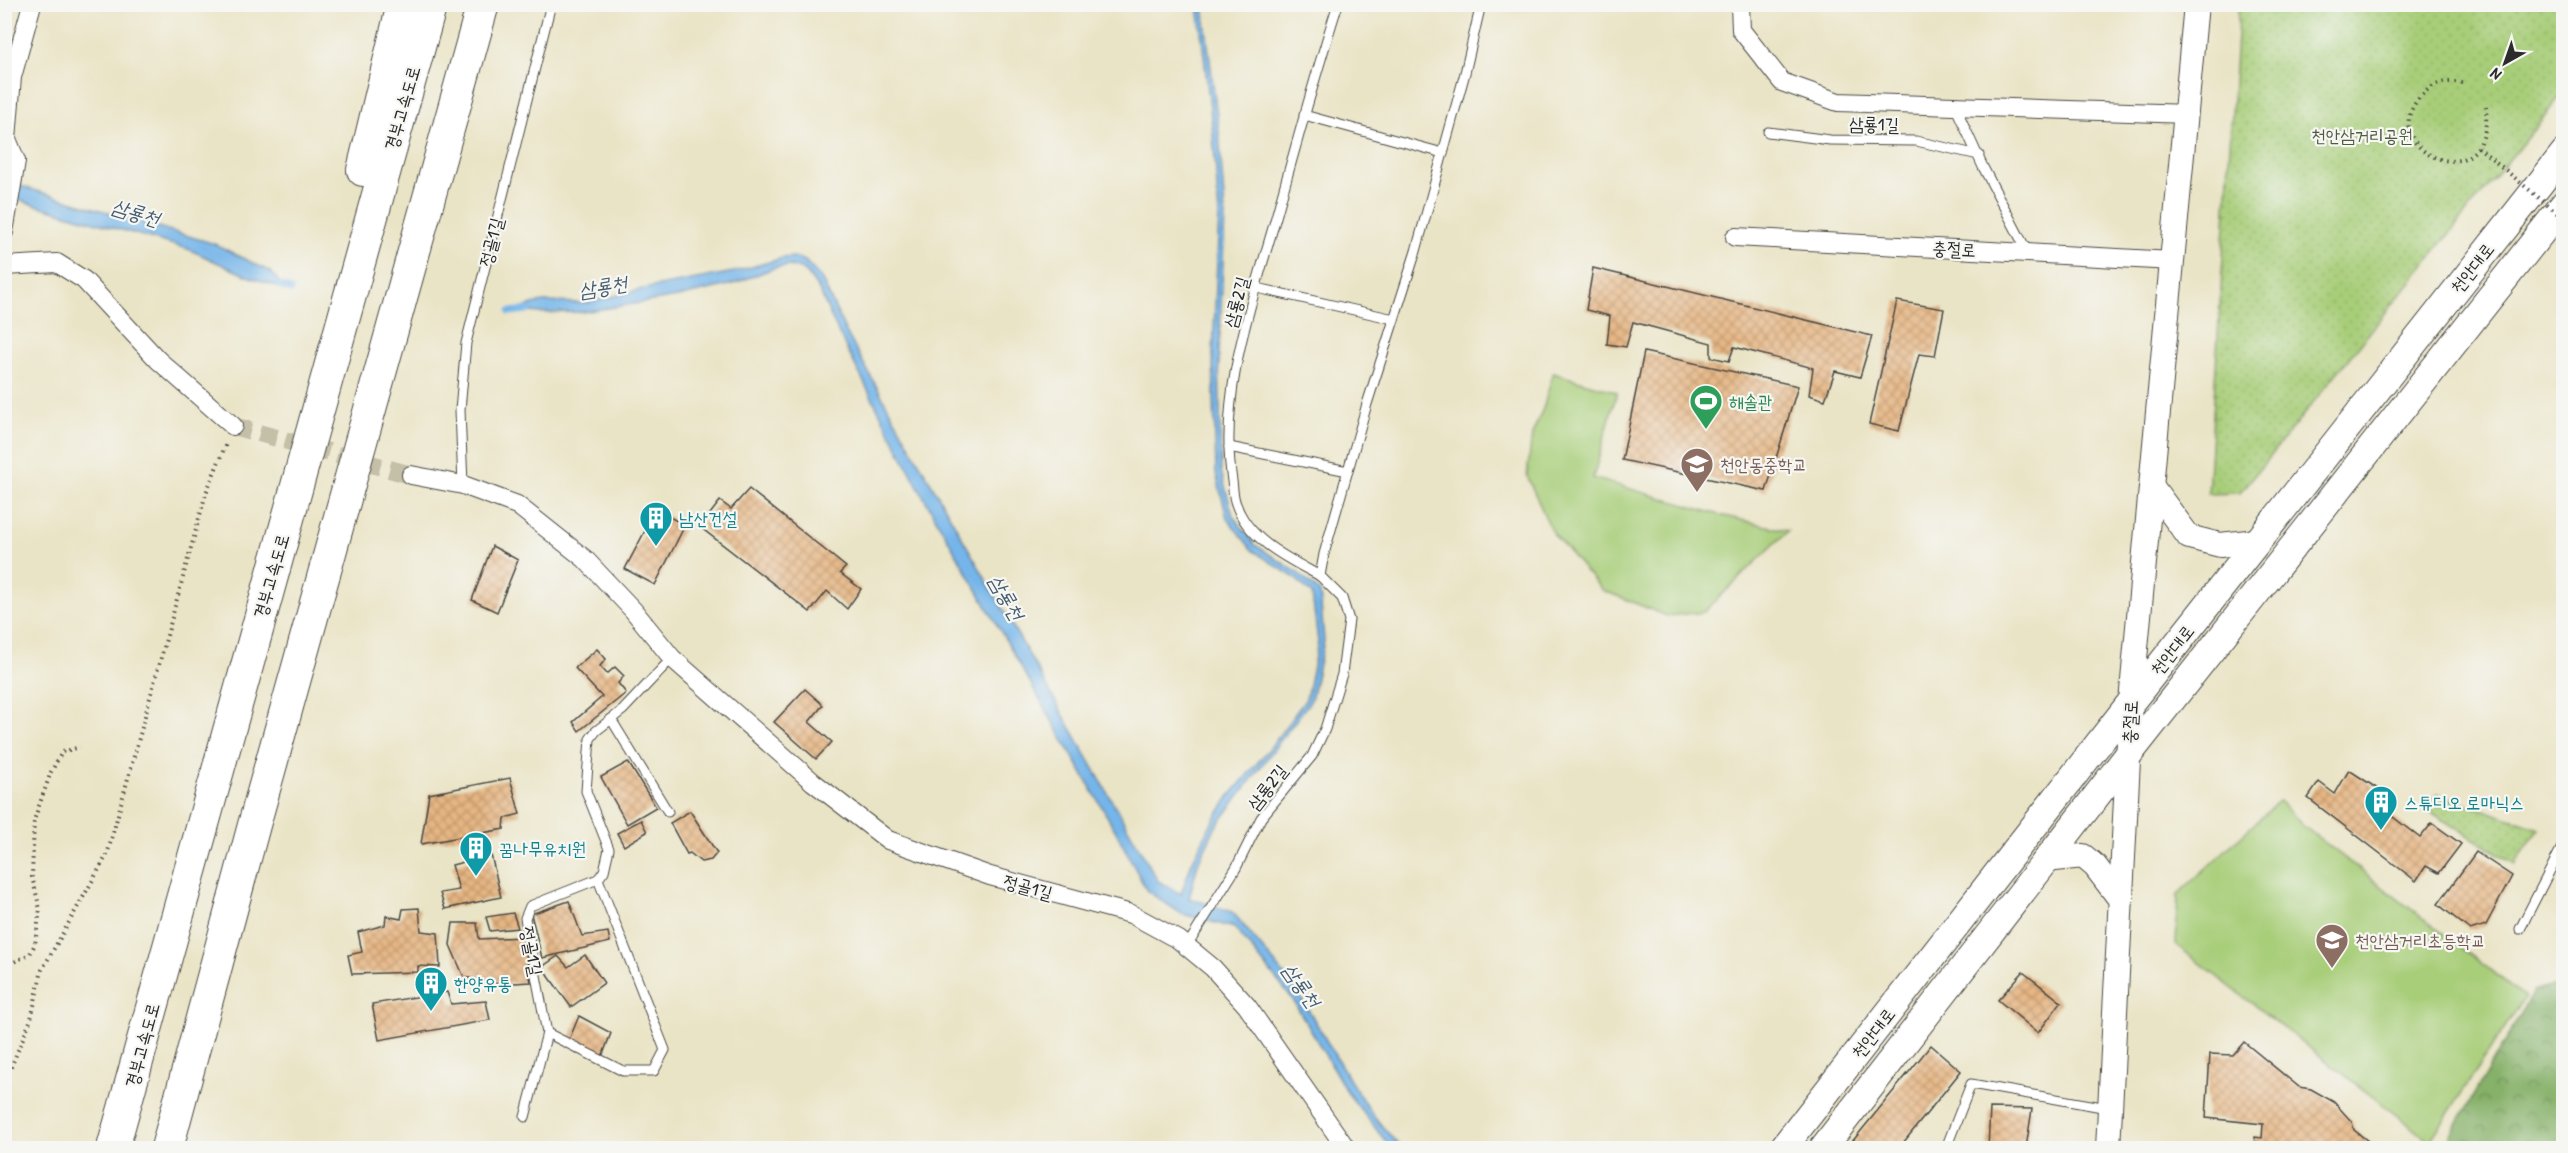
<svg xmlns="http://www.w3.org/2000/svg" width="2568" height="1153" viewBox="0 0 2568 1153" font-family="'Patrick Hand','Poor Story',sans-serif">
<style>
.forest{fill:url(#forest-crowns);stroke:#586e4a;stroke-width:1.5}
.park{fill:url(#park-dots);stroke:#6a7c52;stroke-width:1.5}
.pitch{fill:#a8ce79;stroke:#6a7c52;stroke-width:1.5}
.water{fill:#74b5e9;stroke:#50708a;stroke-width:1.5}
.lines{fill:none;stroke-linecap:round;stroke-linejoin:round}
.stream{stroke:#74b5e9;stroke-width:7}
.building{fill:url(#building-cross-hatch)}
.street-tunnel{stroke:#c4bfa7;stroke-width:18;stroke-dasharray:18 9;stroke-linecap:butt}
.lane-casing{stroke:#484742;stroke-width:11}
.street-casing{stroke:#484742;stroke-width:20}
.secondary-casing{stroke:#484742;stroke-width:26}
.primary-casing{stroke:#484742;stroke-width:29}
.highway-casing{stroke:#484742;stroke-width:34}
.path{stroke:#484742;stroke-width:4;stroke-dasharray:1.5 4.5;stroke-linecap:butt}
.lane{stroke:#fff;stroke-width:9}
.street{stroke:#fff;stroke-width:18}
.secondary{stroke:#fff;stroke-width:24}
.primary{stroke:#fff;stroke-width:27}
.highway{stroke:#fff;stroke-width:32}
.path-bridge{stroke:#484742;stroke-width:4;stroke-dasharray:1.5 4.5;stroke-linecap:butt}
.labels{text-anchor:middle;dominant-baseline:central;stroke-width:4.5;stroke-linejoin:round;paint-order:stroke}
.street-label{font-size:18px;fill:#2b2b2b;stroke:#f6f6f2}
.park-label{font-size:18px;fill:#505c42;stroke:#f6f6f2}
.leisure-label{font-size:18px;fill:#27864d;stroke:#f6f6f2;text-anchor:start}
.education-label{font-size:18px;fill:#785e54;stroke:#f6f6f2;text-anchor:start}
.culture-label{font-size:18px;fill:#0d838f;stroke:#f6f6f2;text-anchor:start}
.water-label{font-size:20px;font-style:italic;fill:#455b6e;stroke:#f6f6f2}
</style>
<defs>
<pattern id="forest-crowns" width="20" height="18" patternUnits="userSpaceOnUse" patternTransform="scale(1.5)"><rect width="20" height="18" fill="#86b169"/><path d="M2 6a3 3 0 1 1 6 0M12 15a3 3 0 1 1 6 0" fill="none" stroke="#6e9057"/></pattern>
<pattern id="park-dots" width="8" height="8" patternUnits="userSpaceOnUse" patternTransform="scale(1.5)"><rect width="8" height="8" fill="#a8ce79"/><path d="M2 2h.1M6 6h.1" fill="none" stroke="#91b169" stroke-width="1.8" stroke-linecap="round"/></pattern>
<pattern id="building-cross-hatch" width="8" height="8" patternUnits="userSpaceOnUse" patternTransform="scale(1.5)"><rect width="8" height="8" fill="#e7b683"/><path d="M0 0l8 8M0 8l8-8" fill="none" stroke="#bb946b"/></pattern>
</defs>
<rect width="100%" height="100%" fill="#f6f6f2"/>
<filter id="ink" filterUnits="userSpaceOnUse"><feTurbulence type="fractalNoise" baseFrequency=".0167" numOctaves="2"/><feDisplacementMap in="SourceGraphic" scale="12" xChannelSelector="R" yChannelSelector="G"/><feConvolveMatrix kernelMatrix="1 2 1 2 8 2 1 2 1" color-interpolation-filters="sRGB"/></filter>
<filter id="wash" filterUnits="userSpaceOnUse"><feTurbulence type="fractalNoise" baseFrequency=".008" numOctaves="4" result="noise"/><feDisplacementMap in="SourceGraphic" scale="24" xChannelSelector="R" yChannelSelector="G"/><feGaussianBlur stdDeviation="1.35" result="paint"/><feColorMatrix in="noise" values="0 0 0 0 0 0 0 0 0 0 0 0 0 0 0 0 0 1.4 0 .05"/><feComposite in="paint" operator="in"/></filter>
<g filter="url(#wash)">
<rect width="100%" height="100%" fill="#eae4c6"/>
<polygon class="forest" points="2563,983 2563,1148 2443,1148 2533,992"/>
<g class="park">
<polygon points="2239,4 2563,5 2563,93 2240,493 2208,494"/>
<polygon points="2438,794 2539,829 2515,864 2426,809"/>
</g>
<g class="pitch">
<polygon points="1553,373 1617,392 1593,478 1720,515 1788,531 1704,612 1667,616 1602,590 1552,532 1527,476 1532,435 1544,406"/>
<polygon points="2279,801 2302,825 2525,997 2430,1141 2176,945 2178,894"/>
</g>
<g class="water">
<path d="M1198,5H1203L1219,132L1225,214L1219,355L1221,472L1233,516L1255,545L1298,573L1320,592L1324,641L1311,700L1215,828L1198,863L1189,898L1232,912L1241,922C1261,948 1285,973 1303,1001C1334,1051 1360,1107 1402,1148H1391L1347,1092L1293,1000L1235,928L1182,914L1147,891L1115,830L923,496L840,336L819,290L807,273L800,268L790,266L774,268L733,284L678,297L583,312L540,313L519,311L532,304L544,302L586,303L643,289L734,272L783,258L794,257L805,261L821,278L846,332L919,462L1158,881L1181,894L1192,862L1210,826L1229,797L1270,748L1306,699L1318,642L1312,594L1295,578L1252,550L1227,518L1216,473L1213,356L1219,214L1213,133Z"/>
<polygon points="7,182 215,244 271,272 285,289 247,276 188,249 28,203 5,192"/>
</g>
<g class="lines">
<g class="stream">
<polyline points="280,286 291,290"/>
<polyline points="510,312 528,310"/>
</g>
</g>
<g id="blocks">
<g class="building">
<polygon points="1593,268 1872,336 1860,377 1835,371 1825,400 1809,395 1813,368 1734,347 1729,361 1711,357 1711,343 1633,322 1626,347 1607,344 1610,316 1586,310"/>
<polygon points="1897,301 1944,309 1935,356 1919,354 1899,431 1869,424"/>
<polygon points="1644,352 1798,386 1766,491 1622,460"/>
<polygon points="749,489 846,567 840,573 861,589 847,609 827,591 810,612 700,527 720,501 731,509"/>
<polygon points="656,510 685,525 655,585 625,569"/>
<polygon points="492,546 518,560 497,612 472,600"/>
<polygon points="597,649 606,659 600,666 607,674 615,667 624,676 618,683 626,693 579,731 573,722 602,697 575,668"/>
<polygon points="805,689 823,705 809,722 832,742 816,759 774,722"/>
<polygon points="628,762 656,807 627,824 601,777"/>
<polygon points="2349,770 2381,791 2374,802 2420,838 2432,823 2461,844 2439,873 2426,866 2416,881 2308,798 2319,782 2335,794"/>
<polygon points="510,778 520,814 505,818 504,829 421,844 429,794"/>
<polygon points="690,811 717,853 711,860 701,862 690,853 687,854 670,823"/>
<polygon points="641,820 647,832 624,846 617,833"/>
<polygon points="2476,852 2512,876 2486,925 2470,930 2438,904"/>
<polygon points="491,855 501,897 445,909 440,893 459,890 452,865"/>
<polygon points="569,901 582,936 608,932 610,942 542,958 531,914"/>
<polygon points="419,908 421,931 438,933 440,967 418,966 418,972 352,974 348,955 362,952 358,932 385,925 386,916 401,919 403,909"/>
<polygon points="513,913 518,928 490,931 486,917"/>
<polygon points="453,923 477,923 479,939 523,937 531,982 498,984 464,977 450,945"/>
<polygon points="585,955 604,983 571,1007 542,967 558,956 568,967"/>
<polygon points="2023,972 2061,1002 2038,1033 1998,1000"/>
<polygon points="447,992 451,1004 486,1001 490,1020 379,1040 372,1004"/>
<polygon points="579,1016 611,1033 602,1057 569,1040"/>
<polygon points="2244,1042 2299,1087 2311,1089 2334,1102 2352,1122 2354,1130 2377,1148 2254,1148 2255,1137 2262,1138 2263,1124 2206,1118 2210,1054 2233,1055"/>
<polygon points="1931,1045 1961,1071 1899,1148 1847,1148"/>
<polygon points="1990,1108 2032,1109 2026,1148 1988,1148"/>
</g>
</g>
</g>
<g filter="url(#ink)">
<use href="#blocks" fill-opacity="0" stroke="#484742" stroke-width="1.5"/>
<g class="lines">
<polyline class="street-tunnel" points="233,426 411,475"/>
<defs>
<g id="lane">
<polyline points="1955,106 1983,167 2028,253"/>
<polyline points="1304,115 1443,153"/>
<polyline points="1768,132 1830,140 1916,141 1979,155"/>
<polyline points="1257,288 1394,319"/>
<polyline points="1229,447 1348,471"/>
<polyline points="463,485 460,410 466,343 551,4"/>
<path d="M1320,576C1289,559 1248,540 1236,504C1233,497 1233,488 1232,481C1218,390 1254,297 1278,210C1297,141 1316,72 1338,4"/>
<polyline points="611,719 668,812"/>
<polyline points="2520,929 2564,843"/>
<polyline points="1187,946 1236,868 1261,818 1312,756 1325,729 1342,674 1349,620 1342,598 1320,576 1324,554 1367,404 1416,251 1465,73 1481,4"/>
<polyline points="547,1033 623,1071 654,1071 665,1050 598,879"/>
<polyline points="525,1117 547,1033 525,918 530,906 598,879 604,871 609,849 586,791 590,739 596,731 623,710 672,658"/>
<polyline points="1946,1148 1971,1084 2108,1108"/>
</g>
<g id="street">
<polyline points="1740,4 1741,30 1782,82 1838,102 2188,114"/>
<polyline points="4,232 16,161 7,139 12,77 32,4"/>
<polyline points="1735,237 2173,261"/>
<polyline points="4,266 57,263 84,280 158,360 233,426"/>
<polyline points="411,475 463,485 517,505 585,559 633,610 672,658 813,782 888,840 990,876 1131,914 1179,940 1213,968 1247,1006 1346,1148"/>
</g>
<g id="secondary">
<polyline points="2152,487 2189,537 2220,545 2257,541"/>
<polyline points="2046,860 2083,856 2095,866 2121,900"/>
<polyline points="2108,1148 2131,702 2196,4"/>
</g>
<g id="primary">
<polyline points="1783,1148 2131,702 2564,153"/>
<polyline points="1823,1148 2129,754 2564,204"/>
</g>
<g id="highway">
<polyline points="363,170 403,4"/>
<polyline points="113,1148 431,4"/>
<polyline points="167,1148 254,825 483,4"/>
</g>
</defs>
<use href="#lane" class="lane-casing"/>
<use href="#street" class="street-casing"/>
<use href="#secondary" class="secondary-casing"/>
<use href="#primary" class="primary-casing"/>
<use href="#highway" class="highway-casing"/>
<g class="path">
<path d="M2462,83C2446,80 2433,83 2421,96C2370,149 2493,205 2486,107"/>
<polyline points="4,967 30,954 35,944 40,909 32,877 34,820 51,772 62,752 80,747"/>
<polyline points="4,1084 31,1019 42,970 107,855 206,493 226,444"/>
</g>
<use href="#lane" class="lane"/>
<use href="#street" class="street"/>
<use href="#secondary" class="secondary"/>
<use href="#primary" class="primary"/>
<use href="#highway" class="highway"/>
<polyline class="path-bridge" points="2478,147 2564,219"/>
</g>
</g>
<defs>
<symbol id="stadium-pin" viewBox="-11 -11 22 30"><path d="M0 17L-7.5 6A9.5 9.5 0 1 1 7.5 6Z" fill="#2e9e5b" stroke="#f6f6f2"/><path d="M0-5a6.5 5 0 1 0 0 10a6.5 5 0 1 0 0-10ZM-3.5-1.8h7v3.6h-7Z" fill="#fff"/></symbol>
<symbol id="school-pin" viewBox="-11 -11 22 30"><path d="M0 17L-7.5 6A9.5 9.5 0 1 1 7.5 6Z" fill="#8d6e63" stroke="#f6f6f2"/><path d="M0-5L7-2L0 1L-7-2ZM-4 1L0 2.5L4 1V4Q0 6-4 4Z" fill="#fff"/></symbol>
<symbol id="building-pin" viewBox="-11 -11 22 30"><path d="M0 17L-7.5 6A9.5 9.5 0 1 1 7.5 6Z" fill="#0f9aa8" stroke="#f6f6f2"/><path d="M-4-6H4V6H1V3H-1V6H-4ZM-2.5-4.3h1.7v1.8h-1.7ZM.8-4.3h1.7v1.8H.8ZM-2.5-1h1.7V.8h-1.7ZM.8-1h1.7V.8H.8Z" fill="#fff"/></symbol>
</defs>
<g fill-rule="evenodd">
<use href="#stadium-pin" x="1687" y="382" width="38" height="52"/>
<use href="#school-pin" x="1678" y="445" width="38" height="52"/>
<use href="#building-pin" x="637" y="499" width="38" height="52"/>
<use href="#building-pin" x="2362" y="783" width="38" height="52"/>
<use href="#building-pin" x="457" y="829" width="38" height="52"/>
<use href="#school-pin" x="2313" y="921" width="38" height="52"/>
<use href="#building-pin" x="412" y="964" width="38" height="52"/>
</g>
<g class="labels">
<g class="street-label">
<text transform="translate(402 108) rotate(-74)">경부고속도로</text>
<text transform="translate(1874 124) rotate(1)">삼룡1길</text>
<text transform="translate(491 242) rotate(-76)">정골1길</text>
<text transform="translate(1954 249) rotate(3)">충절로</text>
<text transform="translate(2472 268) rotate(-52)">천안대로</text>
<text transform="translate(1236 302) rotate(-75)">삼룡2길</text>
<text transform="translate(271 576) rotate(-74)">경부고속도로</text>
<text transform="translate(2172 650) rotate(-52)">천안대로</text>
<text transform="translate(2130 722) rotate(-87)">충절로</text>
<text transform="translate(1267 787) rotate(-52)">삼룡2길</text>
<text transform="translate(1028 887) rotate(15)">정골1길</text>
<text transform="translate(532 951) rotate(79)">정골1길</text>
<text transform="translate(1873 1033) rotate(-52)">천안대로</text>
<text transform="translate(142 1045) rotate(-75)">경부고속도로</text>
</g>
<g class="park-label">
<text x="2362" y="135">천안삼거리공원</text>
</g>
<g class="leisure-label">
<text x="1729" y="401">해솔관</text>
</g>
<g class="education-label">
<text x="1720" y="464">천안동중학교</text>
<text x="2355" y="940">천안삼거리초등학교</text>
</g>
<g class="culture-label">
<text x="679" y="518">남산건설</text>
<text x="2404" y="802">스튜디오 로마닉스</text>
<text x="499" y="848">꿈나무유치원</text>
<text x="454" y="983">한양유통</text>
</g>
<g class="water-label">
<text transform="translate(136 212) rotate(17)">삼룡천</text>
<text transform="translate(603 286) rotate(-9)">삼룡천</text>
<text transform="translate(1007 597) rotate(60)">삼룡천</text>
<text transform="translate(1302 985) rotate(55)">삼룡천</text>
</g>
</g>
<rect width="2568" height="1153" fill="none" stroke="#f6f6f2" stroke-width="24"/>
<g transform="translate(2505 63) rotate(220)" stroke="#f6f6f2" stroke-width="4.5" paint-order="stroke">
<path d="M0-4.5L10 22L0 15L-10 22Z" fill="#2b2b2b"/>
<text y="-9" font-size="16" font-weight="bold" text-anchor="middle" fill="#2b2b2b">N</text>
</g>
</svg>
